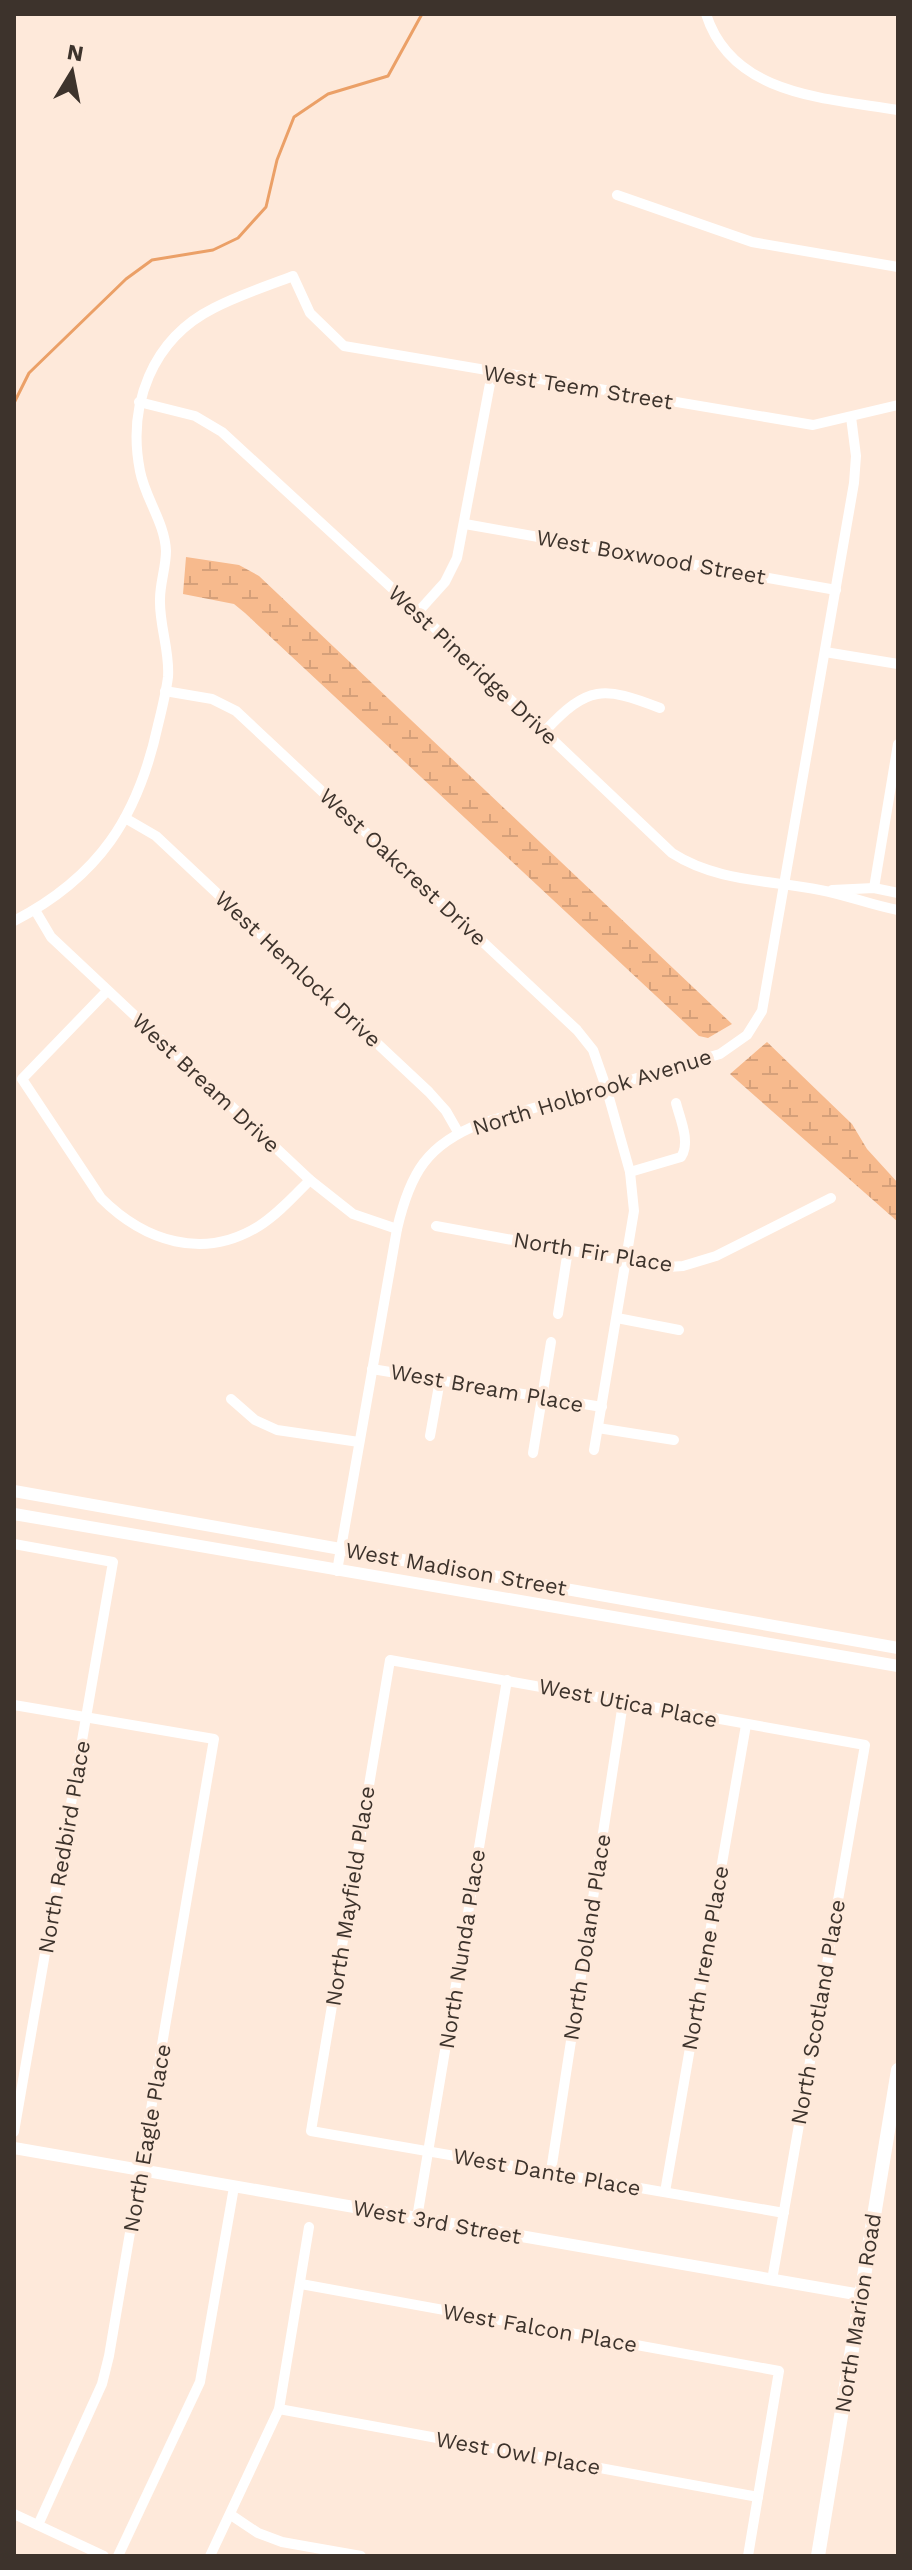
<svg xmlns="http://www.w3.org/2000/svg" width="912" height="2570" viewBox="0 0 912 2570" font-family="'Work Sans',sans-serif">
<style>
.wetland{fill:url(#wetland-marsh)}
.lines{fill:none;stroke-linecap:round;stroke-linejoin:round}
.stream{stroke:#eba067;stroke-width:3}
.minor{stroke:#fff;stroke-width:10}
.tertiary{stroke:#fff;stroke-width:12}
.secondary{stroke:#fff;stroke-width:14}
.labels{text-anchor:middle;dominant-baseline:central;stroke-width:7;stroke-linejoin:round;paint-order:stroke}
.street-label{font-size:22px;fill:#3d332c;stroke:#fee9da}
</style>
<defs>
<pattern id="wetland-marsh" width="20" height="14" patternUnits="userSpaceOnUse" patternTransform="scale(2)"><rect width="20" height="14" fill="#f7ba8d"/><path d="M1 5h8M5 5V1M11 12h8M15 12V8" fill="none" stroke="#d5a07a"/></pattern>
</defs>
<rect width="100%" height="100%" fill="#fee9da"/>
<g class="wetland">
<polygon points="186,557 239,565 259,576 732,1024 708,1038 699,1036 245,613 234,604 183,594"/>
<polygon points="767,1042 852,1124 867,1149 898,1183 898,1222 730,1074"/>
</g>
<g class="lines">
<polyline class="stream" points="14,403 29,373 126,279 152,260 213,250 238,238 266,207 277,160 294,117 328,94 388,76 422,14"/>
<g class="minor">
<path d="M706,14C732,96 826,98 898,110"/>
<polyline points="617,195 752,242 898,267"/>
<path d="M139,402L195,416L222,432L418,612L672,853C717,882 770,880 820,890C847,895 871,905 898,910"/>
<polyline points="465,524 836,590"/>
<polyline points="418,612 445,582 457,558 492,373"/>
<polyline points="825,652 898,664"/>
<polyline points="165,691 212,699 236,711 577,1030 593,1050 606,1087 630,1172 634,1211 594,1450"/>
<path d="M545,731C588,685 603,686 660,708"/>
<polyline points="125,818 156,836 429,1092 446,1111 458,1132"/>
<polyline points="874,888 898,744"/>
<polyline points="832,890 874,888 898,893"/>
<polyline points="35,910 51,937 310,1180 353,1214 397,1229"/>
<path d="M14,921C99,877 138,817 158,725C162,709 166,693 168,677C170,651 159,625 160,599C160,583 166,567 166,551C165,523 145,498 140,471C127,405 152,339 214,308C239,295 267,286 293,276L310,313L344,346L813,425L898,405"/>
<path d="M107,991L22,1079L101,1198C144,1241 203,1261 259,1226C278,1214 294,1196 310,1180"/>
<path d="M630,1172L681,1157C691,1142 680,1119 676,1103"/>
<polyline points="436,1226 627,1261 668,1267 683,1266 716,1256 831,1198"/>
<polyline points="558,1314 568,1250"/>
<polyline points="617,1318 679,1330"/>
<polyline points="372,1369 602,1407"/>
<polyline points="231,1399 255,1420 277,1430 359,1442"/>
<polyline points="598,1428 674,1440"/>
<polyline points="430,1436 440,1380"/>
<polyline points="533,1453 551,1342"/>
<polyline points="14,1544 113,1562 14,2132"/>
<path d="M337,1571L397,1229C410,1173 427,1144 482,1123L720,1054L747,1035L762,1011L854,483L856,456L851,417"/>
<polyline points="14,1705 214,1739 109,2356 102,2384 38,2525"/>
<polyline points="551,2171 623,1703"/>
<polyline points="665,2192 746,1725"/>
<polyline points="417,2218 507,1680"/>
<polyline points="772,2280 865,1745 390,1660 311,2131 784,2213"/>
<polyline points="301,2284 779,2371 748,2556"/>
<polyline points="279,2409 758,2497"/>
<polyline points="14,2514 104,2556"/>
<polyline points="231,2515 258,2533 282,2542 361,2556"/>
<polyline points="118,2556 200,2382 234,2187"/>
<polyline points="210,2556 279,2409 309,2227"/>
</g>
<g class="tertiary">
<polyline points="14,1491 898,1648"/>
<polyline points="14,1514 898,1666"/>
<polyline points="14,2148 861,2295"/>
</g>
<polyline class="secondary" points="818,2556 898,2070"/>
</g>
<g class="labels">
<g class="street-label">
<text transform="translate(578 387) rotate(9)">West Teem Street</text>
<text transform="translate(651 557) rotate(10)">West Boxwood Street</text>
<text transform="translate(473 665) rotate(43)">West Pineridge Drive</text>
<text transform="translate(403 867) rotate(43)">West Oakcrest Drive</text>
<text transform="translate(298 969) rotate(43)">West Hemlock Drive</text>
<text transform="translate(206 1083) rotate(43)">West Bream Drive</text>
<text transform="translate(592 1092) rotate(-17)">North Holbrook Avenue</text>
<text transform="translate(593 1252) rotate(9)">North Fir Place</text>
<text transform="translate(487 1388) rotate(10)">West Bream Place</text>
<text transform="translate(456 1569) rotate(10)">West Madison Street</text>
<text transform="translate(628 1703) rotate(11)">West Utica Place</text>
<text transform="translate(64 1847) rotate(-80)">North Redbird Place</text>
<text transform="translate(350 1896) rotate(-81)">North Mayfield Place</text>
<text transform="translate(587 1937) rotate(-81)">North Doland Place</text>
<text transform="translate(462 1949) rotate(-81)">North Nunda Place</text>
<text transform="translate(705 1958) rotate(-80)">North Irene Place</text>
<text transform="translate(818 2012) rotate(-80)">North Scotland Place</text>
<text transform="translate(147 2138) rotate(-80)">North Eagle Place</text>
<text transform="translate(547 2172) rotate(10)">West Dante Place</text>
<text transform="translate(437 2222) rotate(10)">West 3rd Street</text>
<text transform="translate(858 2313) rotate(-81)">North Marion Road</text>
<text transform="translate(540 2328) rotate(10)">West Falcon Place</text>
<text transform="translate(518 2453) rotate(10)">West Owl Place</text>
</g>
</g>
<rect width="912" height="2570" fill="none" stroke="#3d332c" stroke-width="32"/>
<g transform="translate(72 72) rotate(10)" stroke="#fee9da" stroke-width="6" paint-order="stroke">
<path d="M0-6L14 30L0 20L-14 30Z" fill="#3d332c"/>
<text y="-12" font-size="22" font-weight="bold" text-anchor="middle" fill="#3d332c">N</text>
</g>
</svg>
